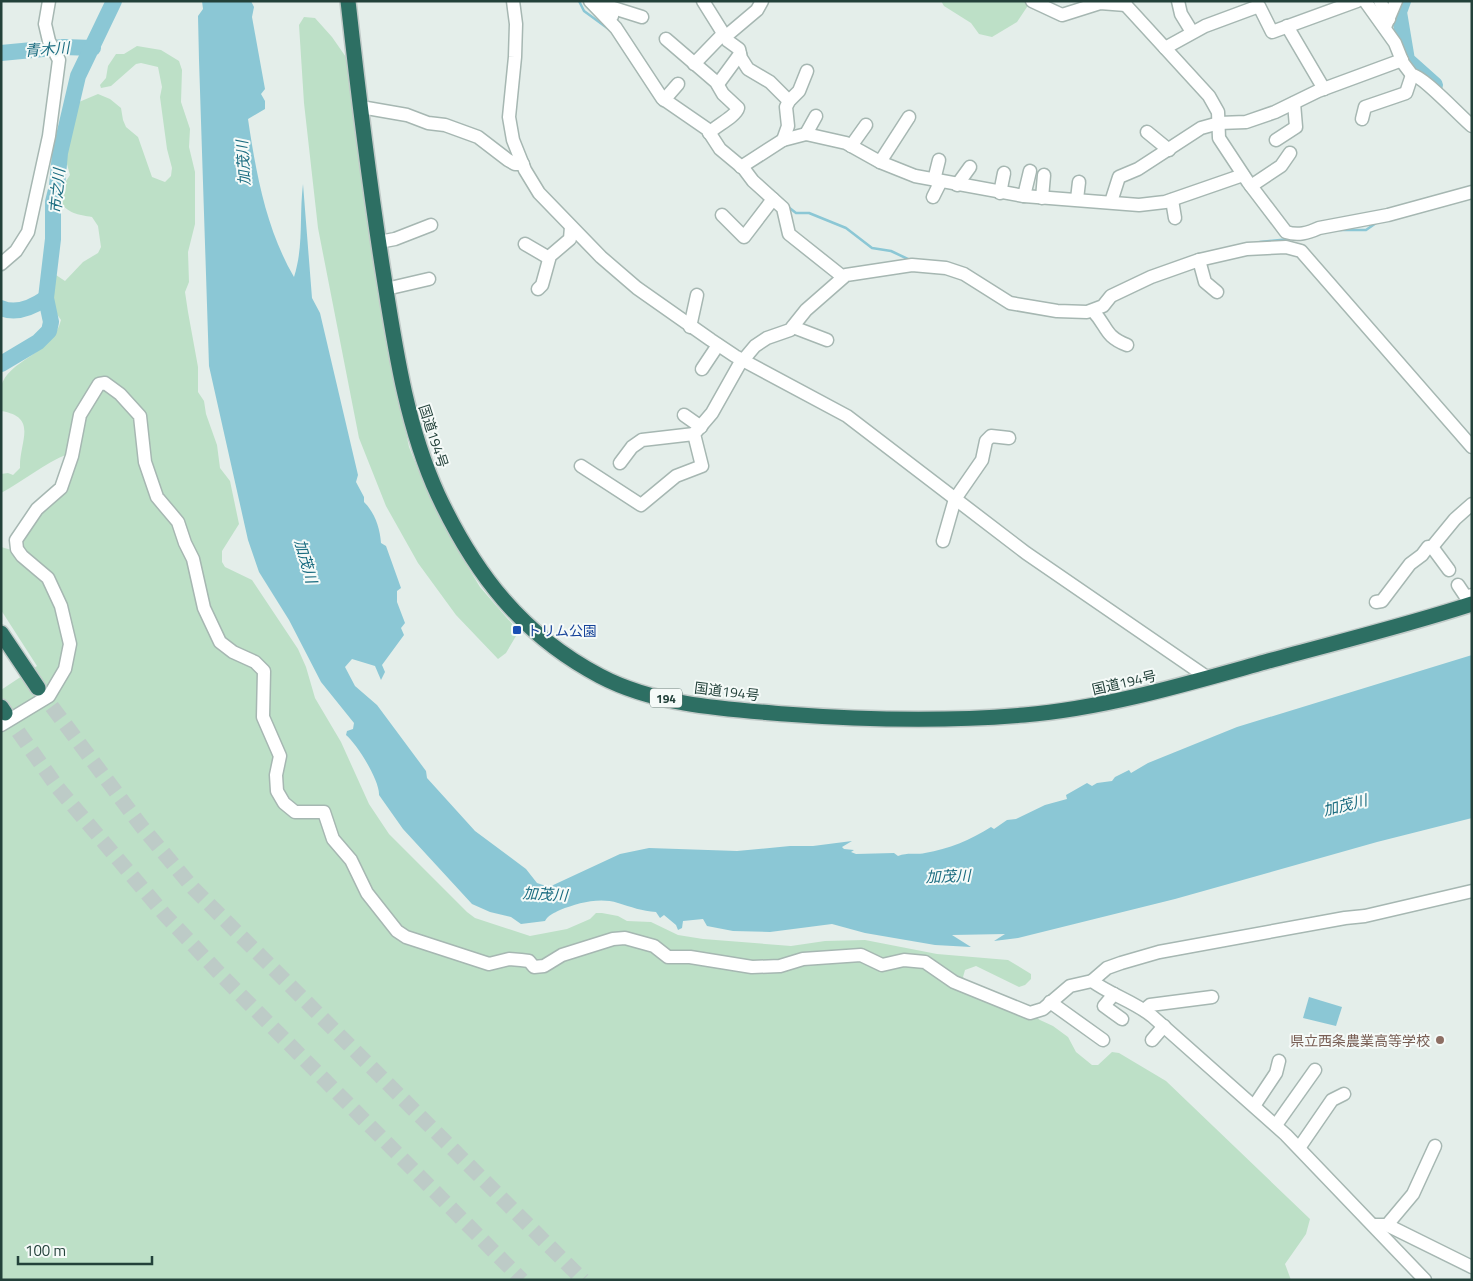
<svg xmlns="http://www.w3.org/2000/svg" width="1473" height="1281" viewBox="0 0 1473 1281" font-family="'Titillium Web','Noto Sans JP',sans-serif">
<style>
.green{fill:#bde0c7}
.water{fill:#8bc7d5}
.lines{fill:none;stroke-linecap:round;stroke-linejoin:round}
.stream{stroke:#8bc7d5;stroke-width:2.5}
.river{stroke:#8bc7d5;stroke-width:16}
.highway-tunnel{stroke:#bdcbc7;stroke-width:15;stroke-dasharray:15 8;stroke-linecap:butt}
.minor-casing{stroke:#a6b7b2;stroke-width:15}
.highway-casing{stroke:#c1cac8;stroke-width:18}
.minor{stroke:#fff;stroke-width:12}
.highway{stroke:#2d6f63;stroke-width:15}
.transit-dot{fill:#1a4fb4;stroke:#f5faf8;stroke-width:2}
.education-dot{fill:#8d6e63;stroke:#f5faf8;stroke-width:2}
.labels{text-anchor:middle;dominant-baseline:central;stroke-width:4;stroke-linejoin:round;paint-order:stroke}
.shield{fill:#f5faf8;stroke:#627873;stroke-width:1}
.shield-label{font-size:12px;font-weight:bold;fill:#23413a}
.street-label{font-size:14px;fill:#23413a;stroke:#f5faf8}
.transit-label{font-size:14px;fill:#164399;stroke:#f5faf8;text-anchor:start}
.education-label{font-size:14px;fill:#785e54;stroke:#f5faf8;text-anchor:end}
.water-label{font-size:15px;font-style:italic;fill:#1a6c80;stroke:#f5faf8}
</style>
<rect width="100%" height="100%" fill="#e4eeea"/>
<g class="green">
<polygon points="941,1 1031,1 1017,22 992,37 979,34 971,23 944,6"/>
<polygon points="304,17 315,18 332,37 348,60 367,217 384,322 409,447 425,486 454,544 480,587 514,626 516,636 506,653 498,659 456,615 418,563 386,506 359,438 318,228 304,103 299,25"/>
<path d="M137,46L161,50L179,61L182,70L181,102L190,129L189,147L195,172V224L188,252L189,282L185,292L188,312L198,367V392L204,401L206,414L217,445L220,468L230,481L239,524L222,551V562L225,567L252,580L298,649L306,667L315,698L341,742L369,804L389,834L467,912L475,918L530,936L567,929L590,919L596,913H602L618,916L627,921L651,922L678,935L703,939L791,946L825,941L865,940L937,954L1008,960L1031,974V979L1025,985L1019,987L976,966L965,970L963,977L967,982L1021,1006L1040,1020L1053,1026L1068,1037L1076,1052L1092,1065H1098L1112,1052L1119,1053L1166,1081L1310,1219L1306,1234L1285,1264L1291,1280H1V690L37,666L1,610V547L15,551L22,533L54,499L68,454C44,463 24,481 1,493V474L8,473L13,475L20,468C19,442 39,417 1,411C1,403 0,394 1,387C7,360 53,354 61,320C49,304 49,296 51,276L56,275L65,281L83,262L98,253L101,247L98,226L92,217C79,215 66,213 59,200L61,189L70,175L65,157L76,107L79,102L98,94L110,99L121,108L123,120L126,127L138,137L152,177L165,182L171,176L172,168L167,149L160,97L162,87L158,67L141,63L136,64L111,86L101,88L100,85L106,78L108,66L116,54H124Z"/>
</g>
<g class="water">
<path d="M202,1H251L254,7L252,17L265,89L261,94L265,101V109L248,119C256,173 266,229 294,277C304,245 299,217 303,184L312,298L320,313L358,475L356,482L364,497V502C375,513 380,528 381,543L386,546L401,588L397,591V602L405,623L401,628L404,635L382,665L385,672L381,680L375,666L352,659L345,667L355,686L377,705L403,740L426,771L427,778L475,831L526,869L537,883L549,887L620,854L649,848L737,851L790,846H813L852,841L842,847L844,849L854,850L851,852L856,854L894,853L898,856C908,852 915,855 925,853C949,849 970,840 991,827L994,829L1007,820L1016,819L1045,805L1067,799L1066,795L1087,783L1092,786L1097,783L1112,781L1115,777L1129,770L1131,773L1148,763L1237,727L1472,655V818L1377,842L1175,899L1018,938L994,941L1005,934L952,935L971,947L935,945L865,933L832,924L770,932L733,931L707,926L703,919L683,921L682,928L678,930L676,925L664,915L660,918L656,912C642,911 631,907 618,903C599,897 578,903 560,910C554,913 548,915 545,921L521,924L511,917L490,912L472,904L403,829L379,795C380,781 357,744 346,735L347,731L353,729L354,723L321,682L289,620L259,572L248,540L209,366L199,60L198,16L203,9Z"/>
<polygon points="1309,997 1342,1007 1336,1026 1303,1018"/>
</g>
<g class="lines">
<g class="stream">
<polyline points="579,1 584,11 610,30"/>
<polyline points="787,206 796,213 809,213 846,228 872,248 891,251 910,260"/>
<polyline points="1339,230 1366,230 1379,221"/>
<polyline points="1260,242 1290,239"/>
</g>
<g class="river">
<polyline points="1403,1 1399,12 1407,60 1435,85"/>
<polyline points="1,53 64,47 93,48"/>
<path d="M1,308C17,315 33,307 46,298"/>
<polyline points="1,364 38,342 49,331 51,322 46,298 53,239 53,202 57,186 60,153 78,76 114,1"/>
</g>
<g class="highway-tunnel">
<polyline points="38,688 142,827 193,888 583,1280"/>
<polyline points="5,713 58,788 165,915 221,975 522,1280"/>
</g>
<defs>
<g id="minor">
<polyline points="513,1 516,24 515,57 509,117 513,140 525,170 539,193 601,257 637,288 711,340 735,356 847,416 1026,553 1208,678"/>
<polyline points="590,1 616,28 662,98 707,129 720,149 744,169 753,181 783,208 789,234 843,277"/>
<polyline points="703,1 728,41 739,49 741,58 748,69 770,82 789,101"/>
<polyline points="1032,1 1062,15 1100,3 1126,5"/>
<path d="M1122,1L1209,96L1218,112L1219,138L1248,182L1286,232C1298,236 1308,233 1319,228L1388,215L1472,192"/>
<polyline points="1178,1 1181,14 1192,32"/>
<path d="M1365,1L1395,43L1403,63L1412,75C1422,75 1461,117 1472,126"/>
<polyline points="1380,1 1389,19"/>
<polyline points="612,16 604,5 642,17"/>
<polyline points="1287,26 1324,89"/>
<polyline points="1385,27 1396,1"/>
<polyline points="725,37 757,10 762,1"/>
<path d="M666,39L716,82L723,94L738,108C736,116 716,126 709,133"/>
<polyline points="1165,48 1205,26 1259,6 1272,32 1357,1"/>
<polyline points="694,64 723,34"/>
<polyline points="718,84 740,54"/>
<polyline points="664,100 678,84"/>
<polyline points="361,107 407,115 428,123 445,125 478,137 508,160 515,164 523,164"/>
<polyline points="1362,119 1365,107 1406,93 1412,75"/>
<polyline points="1147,132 1169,150"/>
<polyline points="806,134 816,116"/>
<polyline points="783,140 788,126 786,107 789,101 799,91 807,71"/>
<polyline points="1276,140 1296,127 1294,103"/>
<polyline points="851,146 866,125"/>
<polyline points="880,162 909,117"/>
<polyline points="741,167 783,140 806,134 846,143 880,162 915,176 1024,196 1139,205 1165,202 1243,175"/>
<polyline points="934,180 939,160"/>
<polyline points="957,185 970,167"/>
<polyline points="1251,186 1281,166 1290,153"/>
<polyline points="1000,193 1004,173"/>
<polyline points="1024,196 1030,171"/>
<polyline points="933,197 941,181"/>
<polyline points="1042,198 1044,175"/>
<polyline points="1077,199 1079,182"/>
<polyline points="1172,200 1175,218"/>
<polyline points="1111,202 1119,177 1138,169 1201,128 1219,123 1246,122 1275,112 1318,91 1402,60"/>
<polyline points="722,215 744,237 773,199"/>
<polyline points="379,242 395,239 431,225"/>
<polyline points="525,244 549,258"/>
<polyline points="1199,260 1205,282 1217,292"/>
<polyline points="1,264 16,251 28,232 49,136 59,60 49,41 45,24 49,1"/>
<polyline points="386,289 429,279"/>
<polyline points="538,289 542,285 550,256 570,239 571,227"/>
<path d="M1093,311C1108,327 1104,336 1127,345"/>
<polyline points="690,327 697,295"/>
<polyline points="793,327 827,340"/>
<polyline points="702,369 718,345"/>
<polyline points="684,415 701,427"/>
<polyline points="620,463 632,447 642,440 694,434"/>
<polyline points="581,466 641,505 676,476 702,466 694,434 712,413 739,365 755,346 767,338 790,330 806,310 846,275 912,265 946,268 964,274 1010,303 1057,311 1087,312 1103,306 1111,296 1151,277 1199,260 1247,249 1286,247 1301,251 1472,447"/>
<polyline points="943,541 955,499 982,460 986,441 991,436 1009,438"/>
<polyline points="1432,547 1455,519 1472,504"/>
<polyline points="1458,585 1466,597 1472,595"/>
<polyline points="1376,602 1382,601 1410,564 1422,555 1428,547 1432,547 1449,570"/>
<polyline points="1,725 49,696 65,669 70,644 61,606 48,578 22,556 17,549 16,540 37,509 61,488 72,456 80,415 99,384 105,383 120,394 140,416 145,462 157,497 178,522 185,543 193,559 204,608 220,642 233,652 255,662 264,671 263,717 280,756 276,775 277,791 284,803 295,812 324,812 333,839 351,860 367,893 397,931 406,937 489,964 509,959 521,960 529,961 534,967 544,966 562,955 613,939 625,938 654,946 668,957 690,957 752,967 780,966 803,959 861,955 882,965 904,960 925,962 954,982 1030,1013 1043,1009 1070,986 1092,981 1107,968 1121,963 1159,952 1345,918 1365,916 1472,891"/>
<path d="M1092,981C1111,995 1133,1001 1152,1016L1286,1135L1425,1280"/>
<polyline points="1114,994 1104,1006 1122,1019"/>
<polyline points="1050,1002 1103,1040"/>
<polyline points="1144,1010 1150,1005 1212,997"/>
<polyline points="1152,1040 1164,1026"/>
<polyline points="1254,1106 1276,1073 1279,1061"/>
<polyline points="1276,1125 1315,1070"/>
<polyline points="1299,1148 1332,1100 1344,1094"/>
<polyline points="1373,1225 1387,1225 1413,1194 1435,1146"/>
<polyline points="1387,1225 1472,1267"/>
</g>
<g id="highway">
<path d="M348,1C358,91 369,182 383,271C395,347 406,425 438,495C475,574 522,635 600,676C655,705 723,709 785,714C865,720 944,722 1024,715C1106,708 1186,684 1265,662C1334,643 1404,626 1472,604"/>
<polyline points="1,633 38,688"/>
<polyline points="1,707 5,713"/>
</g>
</defs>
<use href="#minor" class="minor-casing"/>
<use href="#highway" class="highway-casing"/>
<use href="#minor" class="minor"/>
<use href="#highway" class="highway"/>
</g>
<rect class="transit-dot" x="512" y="625" width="10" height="10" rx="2.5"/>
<circle class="education-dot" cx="1440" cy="1040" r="5"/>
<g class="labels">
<rect class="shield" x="650" y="688.5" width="32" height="19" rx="4"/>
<g class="shield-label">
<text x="666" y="698">194</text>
</g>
<g class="street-label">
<text transform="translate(434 436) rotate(72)">国道194号</text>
<text transform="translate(1124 682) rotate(-13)">国道194号</text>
<text transform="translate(727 691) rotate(7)">国道194号</text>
</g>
<g class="transit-label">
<text x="527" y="630">トリム公園</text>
</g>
<g class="education-label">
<text x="1430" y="1040">県立西条農業高等学校</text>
</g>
<g class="water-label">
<text transform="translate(47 49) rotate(-4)">青木川</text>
<text transform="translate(243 163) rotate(-93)">加茂川</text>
<text transform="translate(57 191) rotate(-85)">市之川</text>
<text transform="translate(306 561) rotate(74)">加茂川</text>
<text transform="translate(1345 805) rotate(-14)">加茂川</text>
<text transform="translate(948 876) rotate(-2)">加茂川</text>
<text transform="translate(545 894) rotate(3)">加茂川</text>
</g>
</g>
<rect width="1473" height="1281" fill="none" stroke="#23413a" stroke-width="5"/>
<path d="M18 1256v8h134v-8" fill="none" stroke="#23413a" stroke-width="2.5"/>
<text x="25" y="1256" font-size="15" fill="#23413a" stroke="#f5faf8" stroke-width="4" paint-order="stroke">100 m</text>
</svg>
